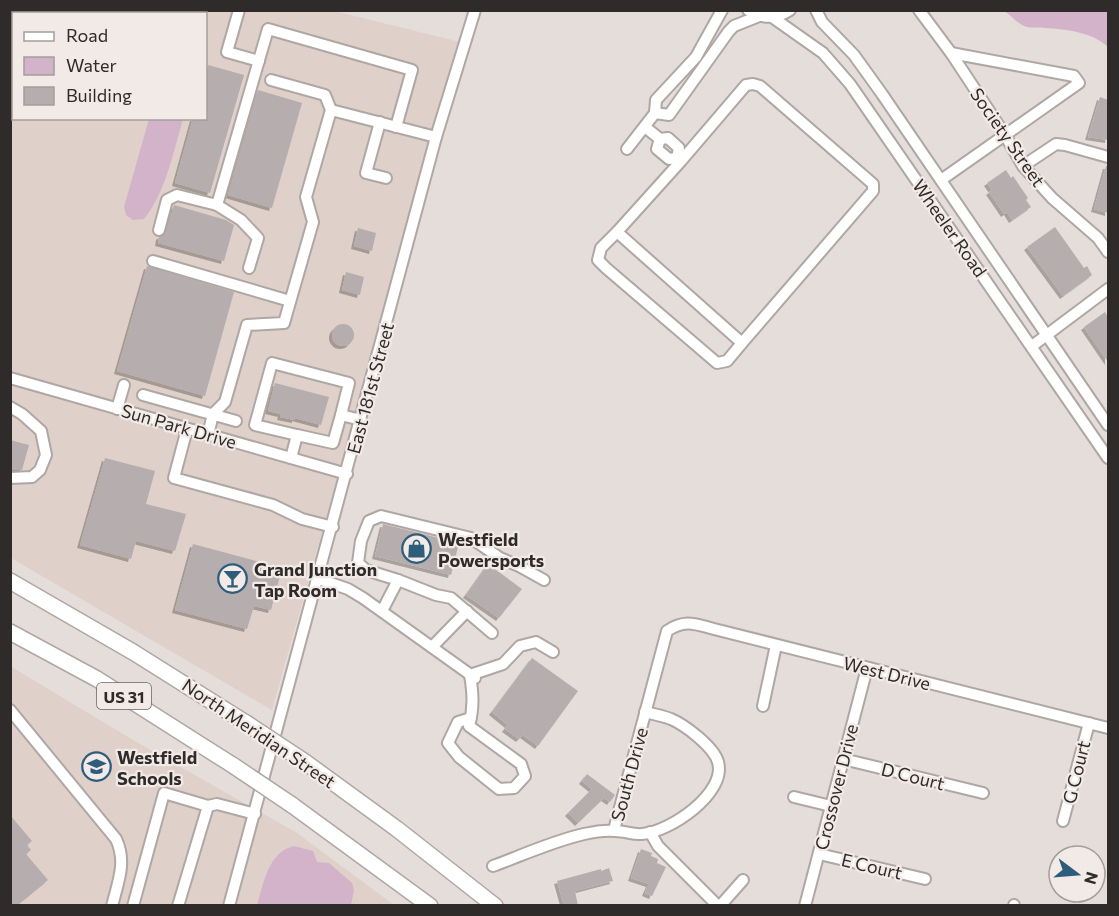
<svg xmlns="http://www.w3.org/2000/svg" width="1119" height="916" viewBox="0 0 1119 916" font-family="Commissioner,sans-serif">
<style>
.built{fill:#dfd0c9;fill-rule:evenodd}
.water{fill:#d3b3c9}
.building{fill:#b6adae;filter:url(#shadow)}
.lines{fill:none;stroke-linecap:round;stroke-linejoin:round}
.minor-casing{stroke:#afa7a4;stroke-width:14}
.highway-casing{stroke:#afa7a4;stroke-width:18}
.minor{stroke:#fff;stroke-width:10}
.highway{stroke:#fff;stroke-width:15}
.highway-bridge-casing{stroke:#afa7a4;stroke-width:18;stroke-linecap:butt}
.highway-bridge{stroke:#fff;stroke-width:15}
.labels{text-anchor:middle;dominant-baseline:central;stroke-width:4.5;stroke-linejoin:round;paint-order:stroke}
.shield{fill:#f2eae7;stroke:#696463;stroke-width:1.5}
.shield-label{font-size:16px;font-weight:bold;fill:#2e2b2a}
.street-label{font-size:18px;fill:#2e2b2a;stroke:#f2eae7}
.poi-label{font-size:18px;font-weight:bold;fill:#2e2b2a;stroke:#f2eae7;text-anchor:start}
</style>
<defs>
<filter id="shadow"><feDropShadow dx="-3" dy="3" stdDeviation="0" flood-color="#0004"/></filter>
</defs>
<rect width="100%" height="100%" fill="#e5ddd9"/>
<g class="built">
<path d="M11,11H334L460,42L272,710L11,558ZM14,14H206V118H14Z"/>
<polygon points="10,666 133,740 297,833 394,905 11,905"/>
</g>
<g class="water">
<path d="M1004,11H1108V47C1094,33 1066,29 1046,28C1039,27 1032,28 1027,27C1016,24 1012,15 1004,11Z"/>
<path d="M149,119H183C174,150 165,194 144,219L133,220L126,215L124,207Z"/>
<path d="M294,846L313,851L317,862L329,863L352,883L354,890L351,905H257C264,883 268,852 294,846Z"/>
</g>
<g class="building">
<polygon points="208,65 244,75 210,193 175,183 193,118 206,118 206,75"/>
<polygon points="258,90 302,103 272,208 228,195"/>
<polygon points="1100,97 1108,100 1108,140 1088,137"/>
<polygon points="1106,166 1108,166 1108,213 1094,209"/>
<polygon points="1006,170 1011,178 1013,176 1028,198 1026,200 1031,207 1012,220 1007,212 1004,214 998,205 989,192 992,190 987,183"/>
<polygon points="174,205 226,220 234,225 224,261 158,243 159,237 166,232"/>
<polygon points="1055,227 1084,268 1087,266 1092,275 1063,296 1027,247"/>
<polygon points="358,228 376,233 372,251 354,246"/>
<polygon points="147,266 234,292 205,396 117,371"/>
<polygon points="346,272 364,277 360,295 342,290"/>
<polygon points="1105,312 1108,317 1108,362 1084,327"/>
<circle cx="343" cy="335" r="11"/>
<polygon points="275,383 329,397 321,425 295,418 295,420 280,417 281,414 268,411"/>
<polygon points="10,440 29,445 22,470 10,470"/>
<polygon points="105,458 155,471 146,504 186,514 175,551 136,541 131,559 80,545"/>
<polygon points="383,524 459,543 451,575 375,556"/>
<polygon points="193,544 282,568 271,610 254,606 247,629 175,610"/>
<polygon points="488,564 522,589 499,618 466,595"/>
<polygon points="532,658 578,691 538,746 523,735 519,739 505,729 508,725 492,712"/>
<polygon points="587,774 615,795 610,802 604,798 578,823 568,813 592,789 582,781"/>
<polygon points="10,815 32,841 27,845 31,850 26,854 48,880 16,906 10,906"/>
<polygon points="641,849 652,853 651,856 658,859 657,863 666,867 652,896 645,893 649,884 631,878"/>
<polygon points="609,868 613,881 575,891 578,906 564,906 557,881 601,869 601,871"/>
</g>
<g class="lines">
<defs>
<g id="minor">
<polyline points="239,10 227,52 259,61"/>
<path d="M748,10C762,19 776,19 790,10"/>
<polyline points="816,10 822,22 854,55 882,94 1108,425"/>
<polyline points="919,10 951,53 1005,135 1023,166 1052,198 1098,238 1108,252"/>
<polyline points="772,17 823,53 850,84 1108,458"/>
<polyline points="271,80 325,95 331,110"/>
<polyline points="655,113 669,115 729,31 734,26 759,16"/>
<polyline points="380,122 366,173 386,178"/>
<polyline points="645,127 660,139 668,138 679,148 677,158"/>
<polyline points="660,139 657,149 669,159 677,158 681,161 746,85 753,84 760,86 873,184 873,191 742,343 617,232 681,161"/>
<polyline points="627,149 655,113 656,100 696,57 722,10"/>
<polyline points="1023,166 1056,144 1065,145 1108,157"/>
<polyline points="941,180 1079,83 1074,76 951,53"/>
<polyline points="159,230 167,200 177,195 217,205"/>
<polyline points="617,232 601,248 598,260 606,268 717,363 727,361 742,343"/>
<polyline points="153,261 290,301"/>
<polyline points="249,268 258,238 241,220 217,205 268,29 412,70 396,127"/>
<polyline points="1032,346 1108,289"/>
<polyline points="10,378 347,474"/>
<polyline points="143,395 236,421"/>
<polyline points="10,407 22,414 41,431 46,455 40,470 32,477 10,478"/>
<polyline points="117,409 124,385"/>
<polyline points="187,429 174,478 273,505 302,519 333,527"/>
<polyline points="208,435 213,414 225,402 247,325 284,323 313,222 306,197 331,110 436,137"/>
<polyline points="297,435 255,425 272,363 349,383 341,415"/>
<polyline points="291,458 297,435 333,443 341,415 361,420"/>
<polyline points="319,579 348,589 363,598 475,678"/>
<polyline points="398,580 436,595 451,598 492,633"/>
<polyline points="382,611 398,580 366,570 358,563 361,541 369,521 381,516 471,538 500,558 519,566 544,580"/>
<polyline points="432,647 467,611"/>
<polyline points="763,706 776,645"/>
<path d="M10,710L116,839C127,862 118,882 112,906"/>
<path d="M471,718L458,722L448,743L459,757L499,789L514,788L525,776L521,764L469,726C474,707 473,693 470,675L503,664L520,646L536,642L553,652"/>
<polyline points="843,759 983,793"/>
<polyline points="794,797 831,806"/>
<polyline points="208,806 217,804 255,814"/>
<polyline points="1063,821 1089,723"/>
<path d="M614,830L667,631C685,619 695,624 714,629L1108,728"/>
<polyline points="650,832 658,846 718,906"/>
<polyline points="819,854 925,879"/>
<path d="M493,866C523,855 553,841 584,834C593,832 606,830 615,831C625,831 633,835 642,834C670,832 727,793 718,762C714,747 685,725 671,719C663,716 654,714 645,712"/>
<polyline points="133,906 164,793 208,806 178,906"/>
<polyline points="229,906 436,137 475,10"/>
<polyline points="720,906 743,880"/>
<polyline points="805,906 867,668"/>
<polyline points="1014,906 1014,905"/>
</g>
<g id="highway">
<polyline points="10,581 133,652 246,723"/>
<polyline points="10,632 97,679 234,766"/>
<polyline points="305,762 397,829 495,906"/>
<polyline points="292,805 430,906"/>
</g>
</defs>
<use href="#minor" class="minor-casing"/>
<use href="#highway" class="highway-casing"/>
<use href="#minor" class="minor"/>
<use href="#highway" class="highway"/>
<defs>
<g id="highway-bridge">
<polyline points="246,723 305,762"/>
<polyline points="234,766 292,805"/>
</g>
</defs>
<use href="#highway-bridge" class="highway-bridge-casing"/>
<use href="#highway-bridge" class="highway-bridge"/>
</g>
<defs>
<symbol id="shop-ring" viewBox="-11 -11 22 22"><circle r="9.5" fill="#f2eae7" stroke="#2e5d7c" stroke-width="1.5"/><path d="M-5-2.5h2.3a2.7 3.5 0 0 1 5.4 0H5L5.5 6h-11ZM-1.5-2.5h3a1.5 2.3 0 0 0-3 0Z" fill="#2e5d7c"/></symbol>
<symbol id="bar-ring" viewBox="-11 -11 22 22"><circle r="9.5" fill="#f2eae7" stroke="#2e5d7c" stroke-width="1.5"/><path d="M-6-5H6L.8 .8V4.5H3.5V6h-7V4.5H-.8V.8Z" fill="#2e5d7c"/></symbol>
<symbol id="school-ring" viewBox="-11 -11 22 22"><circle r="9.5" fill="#f2eae7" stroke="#2e5d7c" stroke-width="1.5"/><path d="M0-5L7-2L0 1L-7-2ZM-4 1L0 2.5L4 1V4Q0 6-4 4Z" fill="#2e5d7c"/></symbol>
</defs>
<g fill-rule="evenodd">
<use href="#shop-ring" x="400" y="532" width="33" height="33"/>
<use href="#bar-ring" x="216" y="562" width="33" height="33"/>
<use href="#school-ring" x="80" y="750" width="33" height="33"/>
</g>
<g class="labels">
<rect class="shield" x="97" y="683" width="54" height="26" rx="4.5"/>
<g class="shield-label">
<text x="124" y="696">US 31</text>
</g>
<g class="street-label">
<text transform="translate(1008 137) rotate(55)">Society Street</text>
<text transform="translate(950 228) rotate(55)">Wheeler Road</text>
<text transform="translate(370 388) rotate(-75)">East 181st Street</text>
<text transform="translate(179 426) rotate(16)">Sun Park Drive</text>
<text transform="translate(887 673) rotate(14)">West Drive</text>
<text transform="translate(259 733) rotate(34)">North Meridian Street</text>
<text transform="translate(1076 772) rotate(-76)">G Court</text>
<text transform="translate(629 774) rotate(-75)">South Drive</text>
<text transform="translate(913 776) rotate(14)">D Court</text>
<text transform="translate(836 787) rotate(-76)">Crossover Drive</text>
<text transform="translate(872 866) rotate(13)">E Court</text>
</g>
<g class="poi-label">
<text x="438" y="539">Westfield<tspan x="438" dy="21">Powersports</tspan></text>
<text x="254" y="569">Grand Junction<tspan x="254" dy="21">Tap Room</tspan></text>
<text x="117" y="757">Westfield<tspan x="117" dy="21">Schools</tspan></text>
</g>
</g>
<rect width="1119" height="916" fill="none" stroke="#2e2b2a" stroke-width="24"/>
<rect x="12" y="12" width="195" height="108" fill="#f2eae7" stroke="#a49e9b" stroke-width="1.5"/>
<rect x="24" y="32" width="30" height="9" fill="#ffffff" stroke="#a49e9b" stroke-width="1.5"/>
<text x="66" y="42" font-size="18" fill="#2e2b2a">Road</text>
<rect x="24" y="57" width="30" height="18" fill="#d3b3c9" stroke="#a49e9b" stroke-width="1.5"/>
<text x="66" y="72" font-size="18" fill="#2e2b2a">Water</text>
<rect x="24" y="87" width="30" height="18" fill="#b6adae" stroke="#a49e9b" stroke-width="1.5"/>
<text x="66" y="102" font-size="18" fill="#2e2b2a">Building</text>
<g transform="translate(1077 874) rotate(106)"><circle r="28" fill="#f2eae7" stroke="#a49e9b" stroke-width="1.5"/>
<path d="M0-4.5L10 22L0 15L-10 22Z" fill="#2e5d7c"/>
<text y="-9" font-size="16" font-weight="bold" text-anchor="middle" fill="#2e2b2a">N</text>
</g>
</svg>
